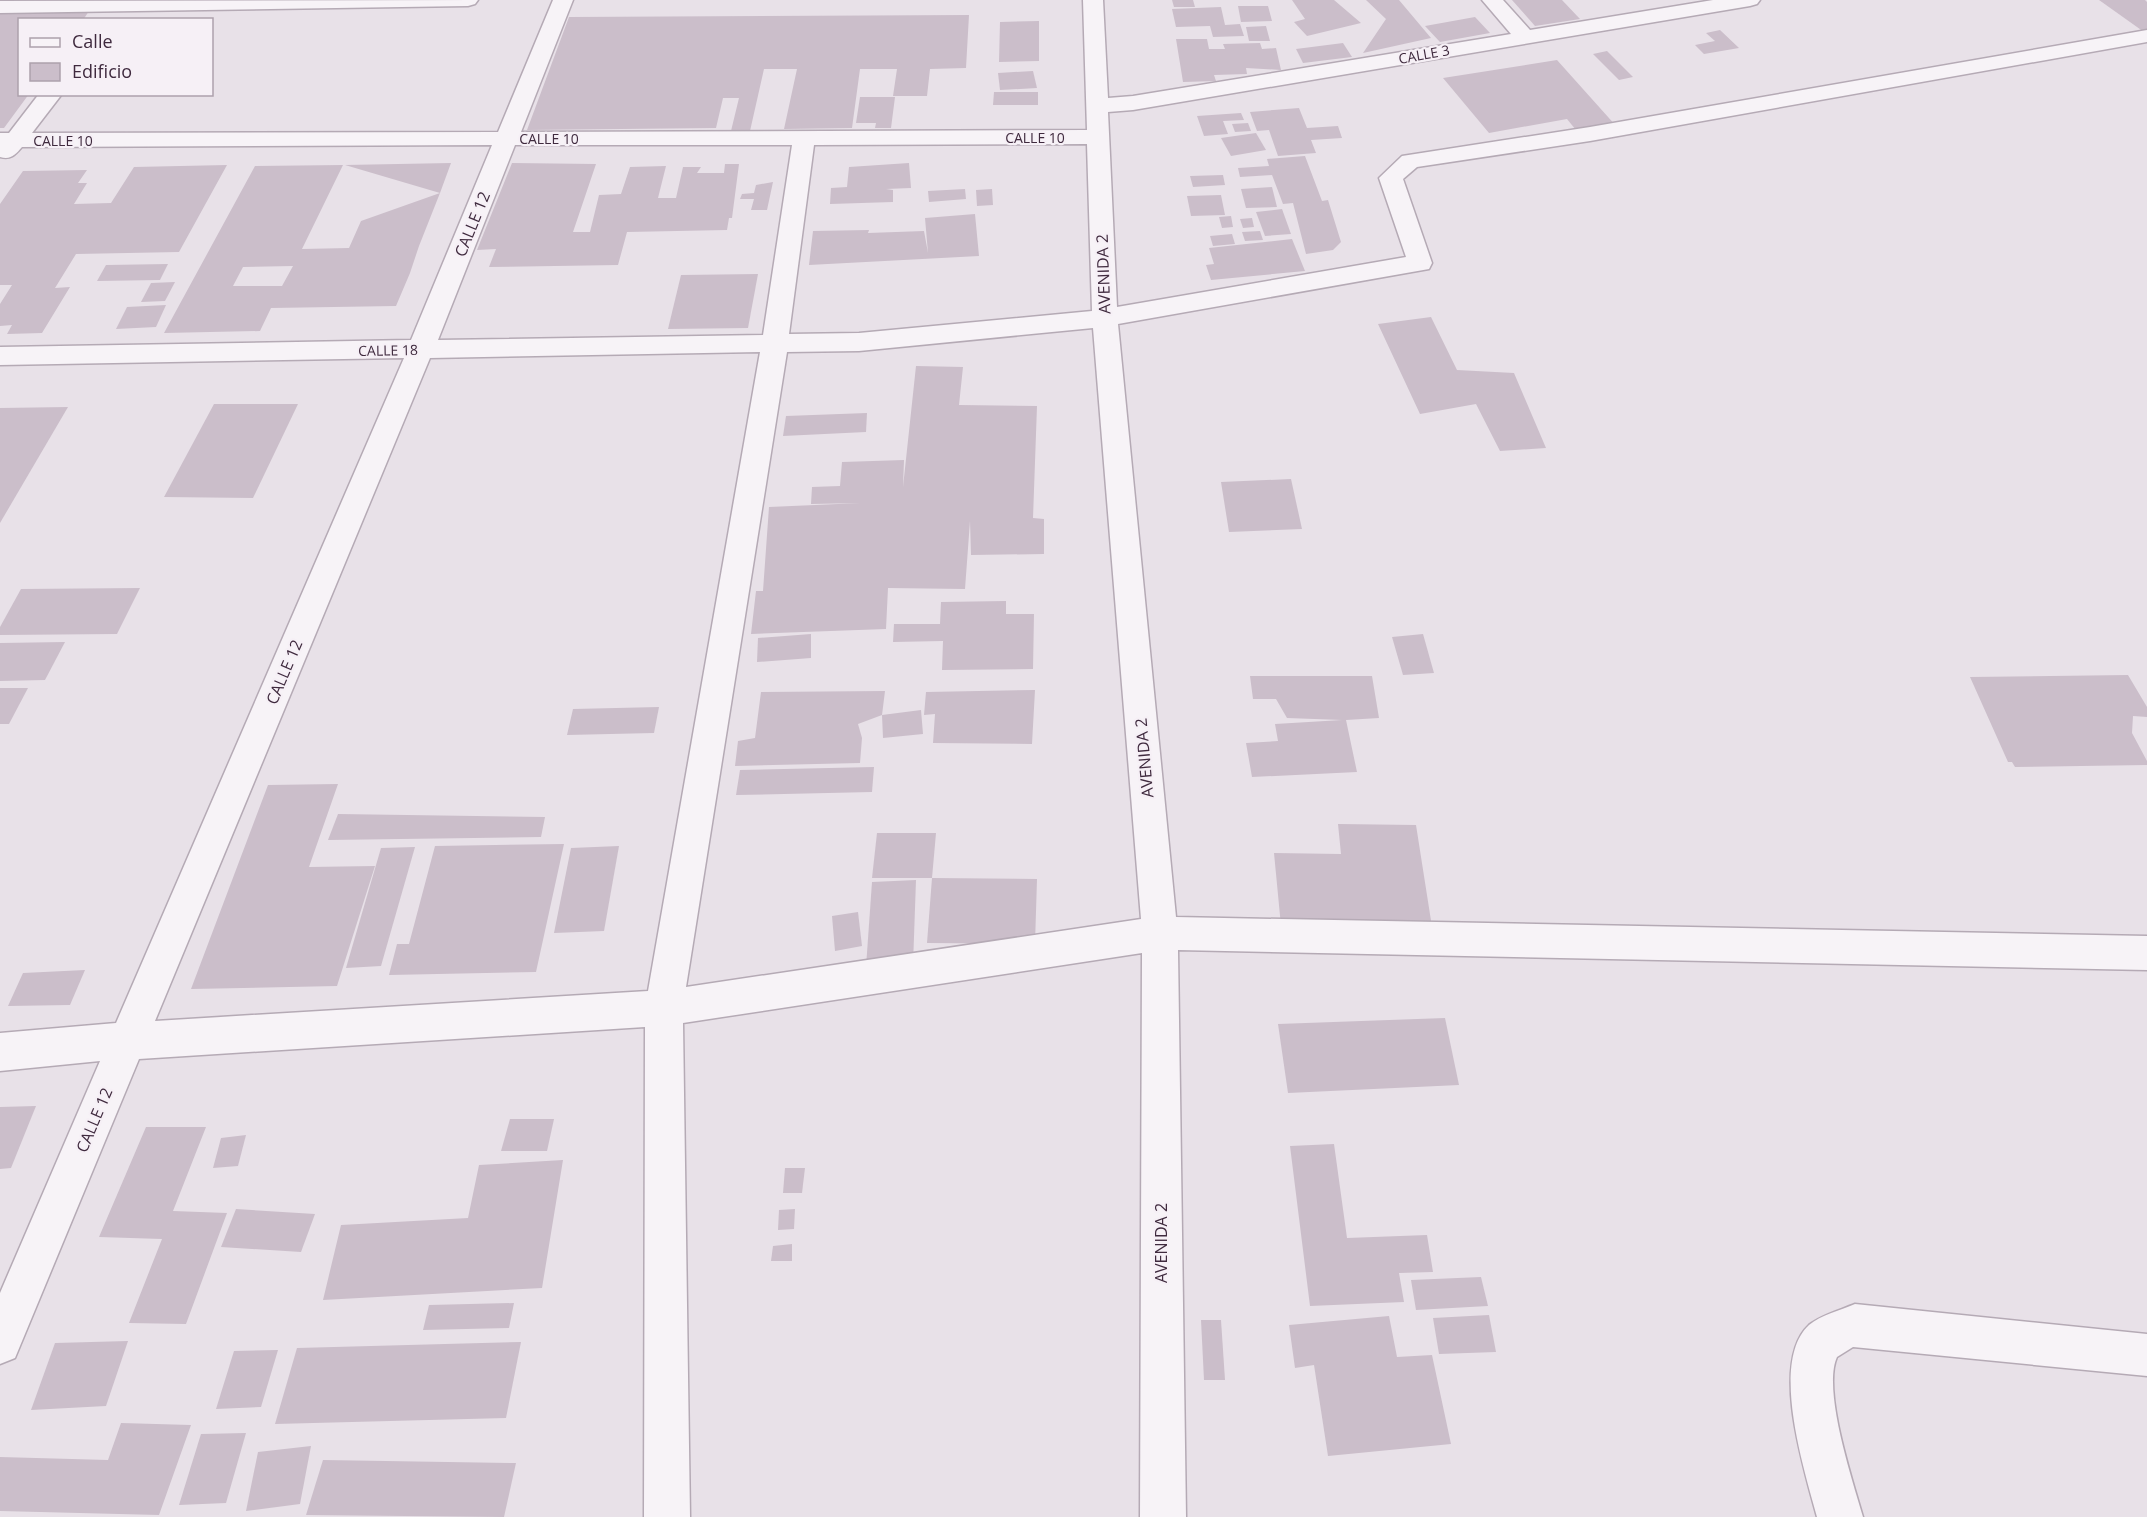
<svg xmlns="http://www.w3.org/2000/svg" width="2147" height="1517" viewBox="0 0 2147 1517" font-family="'Open Sans',sans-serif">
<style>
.building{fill:#cbbeca;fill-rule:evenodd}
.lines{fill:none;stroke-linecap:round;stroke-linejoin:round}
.minor-casing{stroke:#b5aab5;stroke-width:3}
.minor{fill:#f7f3f7;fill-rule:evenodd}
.labels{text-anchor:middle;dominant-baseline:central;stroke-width:4.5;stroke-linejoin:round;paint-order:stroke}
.far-street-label{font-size:14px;fill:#3f2a3e;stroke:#f6f0f6}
.street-label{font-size:16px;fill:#3f2a3e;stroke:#f6f0f6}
</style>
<rect width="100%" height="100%" fill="#e8e1e8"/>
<g class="building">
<polygon points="1172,0 1193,0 1195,7 1174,7"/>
<polygon points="1292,0 1334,0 1361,23 1307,36 1294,22 1305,19"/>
<polygon points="1366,0 1399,0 1431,38 1363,53 1386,19"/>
<polygon points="1512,0 1562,0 1580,19 1535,26"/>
<polygon points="2099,0 2145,0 2147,2 2147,32 2144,32"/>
<polygon points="1238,6 1268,6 1272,21 1241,22"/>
<polygon points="1221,7 1225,25 1240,24 1244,36 1213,37 1210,26 1176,27 1172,9"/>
<polygon points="89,11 83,20 20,20 20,94 29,94 4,128 0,128 0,12"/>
<polygon points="969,15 966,68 930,69 927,96 893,96 897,69 860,69 852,128 784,129 797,69 764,69 750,131 731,131 739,98 723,98 716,128 527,130 569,17"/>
<polygon points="1475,17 1490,33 1440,42 1425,26"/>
<polygon points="1039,21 1039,61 999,62 1000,22"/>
<polygon points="1266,26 1270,41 1249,41 1246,27"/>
<polygon points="1720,30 1739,48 1704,54 1695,45 1715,41 1706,33"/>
<polygon points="1176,39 1207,39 1209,49 1225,49 1223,44 1260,43 1262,49 1276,48 1281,70 1246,68 1247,74 1214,75 1216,81 1183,82"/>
<polygon points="1343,43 1352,57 1303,63 1296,49"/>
<polygon points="1607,51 1633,77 1619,80 1593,54"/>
<polygon points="1557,60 1617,127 1580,135 1567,119 1489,133 1443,78"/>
<polygon points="1033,71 1037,88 1000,90 998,73"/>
<polygon points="994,92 1038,92 1038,105 993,105"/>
<polygon points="860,97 895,97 891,128 875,128 876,123 856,123"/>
<polygon points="1299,108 1307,128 1338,126 1342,138 1311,140 1316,153 1278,156 1269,130 1257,131 1250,112"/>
<polygon points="1241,113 1244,120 1223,121 1228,134 1204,136 1197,116"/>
<polygon points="1248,123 1251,131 1235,132 1232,124"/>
<polygon points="1256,133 1266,150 1231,156 1221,138"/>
<polygon points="1305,156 1322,201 1328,200 1341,242 1333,250 1306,254 1293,203 1283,204 1272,175 1240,177 1238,168 1269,166 1267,159"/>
<path d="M451,163L440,193L419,246L410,273L396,306L271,308L260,331L164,333L255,166L343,165L302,249L349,248L361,221L440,193L345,165ZM293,266L282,286H233L243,267Z"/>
<polygon points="512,163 596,164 573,232 590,232 599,195 621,194 630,167 666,166 658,198 676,198 683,167 701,167 697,173 724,173 725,164 739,164 732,218 729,218 727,230 627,232 618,265 489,267 496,249 477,250"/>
<polygon points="909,163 911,188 886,189 893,190 893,202 830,204 831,188 847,187 849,167"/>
<polygon points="227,165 179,252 76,254 55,288 70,287 42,333 7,334 12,325 0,326 0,304 12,285 0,285 0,204 23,171 87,170 78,183 87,183 74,204 111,203 134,167"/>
<polygon points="1223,175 1225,185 1193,187 1190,176"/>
<polygon points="773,182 767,210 751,210 754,199 740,199 742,194 754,193 756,185"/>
<polygon points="1272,187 1277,207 1246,208 1241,189"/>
<polygon points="965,189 966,199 929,202 928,191"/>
<polygon points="992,189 993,205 977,206 976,190"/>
<polygon points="1221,195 1225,215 1191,216 1187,196"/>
<polygon points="1282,209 1291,234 1265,236 1256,212"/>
<polygon points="975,214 979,256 809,265 813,231 869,230 868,233 924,231 928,253 925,218"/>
<polygon points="1231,216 1233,227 1222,228 1219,217"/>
<polygon points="1252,218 1254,227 1243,228 1240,219"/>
<polygon points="1260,231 1263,240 1245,241 1242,232"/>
<polygon points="1232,234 1235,244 1213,246 1210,236"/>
<polygon points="1292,239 1305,271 1211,280 1206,265 1214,264 1209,248"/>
<polygon points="168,264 160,280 97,281 106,265"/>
<polygon points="758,274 748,328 668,329 681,275"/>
<polygon points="175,282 165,301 141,302 151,283"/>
<polygon points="166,305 156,327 116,329 127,307"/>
<polygon points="1431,317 1457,370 1514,373 1546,448 1500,451 1476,404 1420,414 1378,324"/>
<polygon points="916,366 963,367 959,405 1037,406 1033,518 1044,519 1044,554 971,555 970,521 965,589 888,588 886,629 751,634 756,591 763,591 769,507 861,503 811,504 812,487 840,486 842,462 904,460 903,487"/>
<polygon points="214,404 298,404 253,498 164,497"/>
<polygon points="68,407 0,523 0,408"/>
<polygon points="867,413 866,432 783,436 786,416"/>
<polygon points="1291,479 1302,529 1229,532 1221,482"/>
<polygon points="140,588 117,634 0,635 0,627 21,589"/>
<polygon points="1006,601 1006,614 1034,614 1033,669 942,670 943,641 893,642 894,624 940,624 941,602"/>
<polygon points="811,634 811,658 757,662 758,638"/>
<polygon points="1423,634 1434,673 1403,675 1392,637"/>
<polygon points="65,642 45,680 0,681 0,643"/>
<polygon points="2128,675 2147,707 2147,717 2133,716 2132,733 2147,761 2147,765 2015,767 2012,762 2008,762 1970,677"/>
<polygon points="1250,676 1372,676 1379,718 1346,720 1357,772 1252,777 1246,743 1278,741 1275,724 1342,720 1287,718 1276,699 1253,699"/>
<polygon points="0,688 28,688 9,724 0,724"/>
<polygon points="1035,690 1032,744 933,743 935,714 924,715 926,692"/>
<polygon points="885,691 882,715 921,710 923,734 883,738 882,715 858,724 862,738 860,763 735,766 738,741 755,738 761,692"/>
<polygon points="659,707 654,733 567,735 573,709"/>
<polygon points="874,767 872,792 736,795 740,770"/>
<polygon points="338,784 309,867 375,866 337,986 191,989 268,785"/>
<polygon points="338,814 545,817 541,837 328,840"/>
<polygon points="1338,824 1416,825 1432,927 1281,926 1274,853 1341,854"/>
<polygon points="877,833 936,833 932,878 872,878"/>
<polygon points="564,844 536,972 389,975 397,944 409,944 435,846"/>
<polygon points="619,846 604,931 554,933 571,848"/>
<polygon points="415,847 381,966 346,968 381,848"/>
<polygon points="932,878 1037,879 1035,944 927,943"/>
<polygon points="916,880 913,965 866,967 872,882"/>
<polygon points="858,912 862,946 835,951 832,916"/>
<polygon points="85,970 70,1005 8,1006 23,973"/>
<polygon points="1445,1018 1459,1085 1288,1093 1278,1024"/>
<polygon points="36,1106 11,1168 0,1169 0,1107"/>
<polygon points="510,1119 554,1119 547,1151 501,1151"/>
<polygon points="146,1127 206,1127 173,1211 227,1213 186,1324 129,1323 162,1239 99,1237"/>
<polygon points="246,1135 238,1166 213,1168 221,1138"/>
<polygon points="1334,1144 1347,1238 1427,1235 1433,1272 1399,1273 1404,1302 1310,1306 1290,1146"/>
<polygon points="563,1160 542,1288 323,1300 341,1225 468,1218 479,1165"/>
<polygon points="785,1168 805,1168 802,1193 783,1193"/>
<polygon points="236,1209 315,1214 301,1252 221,1247"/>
<polygon points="795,1209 794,1229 778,1230 779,1210"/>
<polygon points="792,1244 792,1261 771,1261 773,1246"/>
<polygon points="1481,1277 1488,1306 1416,1310 1411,1280"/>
<polygon points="514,1303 509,1328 423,1330 429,1305"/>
<polygon points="1489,1315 1496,1352 1439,1354 1433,1318"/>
<polygon points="1389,1316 1397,1357 1432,1355 1451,1444 1328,1456 1314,1365 1295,1368 1289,1325"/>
<polygon points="1201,1320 1221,1320 1225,1380 1204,1380"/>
<polygon points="128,1341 106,1406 31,1410 55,1343"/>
<polygon points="521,1342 506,1418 275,1424 297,1348"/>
<polygon points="278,1350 261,1407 216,1409 234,1351"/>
<polygon points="121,1423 191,1425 159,1515 0,1511 0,1457 108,1460"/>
<polygon points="246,1433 226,1503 179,1505 201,1434"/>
<polygon points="311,1446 300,1504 246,1511 258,1452"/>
<polygon points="323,1460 516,1463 504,1517 306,1515"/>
</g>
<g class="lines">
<defs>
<g id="minor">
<polygon points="478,0 475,4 468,6 0,13 0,1"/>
<path d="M553,0H573L521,132L1087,130L1083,0H1103L1108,98L1133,96L1511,34L1482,0H1503L1530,30L1713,0H1760L1757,4L1750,6L1133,110L1108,112L1117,307L1406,257L1379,178L1402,156L1590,127L2147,30V42L1590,141L1417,167L1403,179L1432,263L1429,269L1118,324L1176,917L2147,936V970L1178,950L1186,1517H1140L1142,953L683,1023L690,1517H644L645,1027L139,1059L15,1358L0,1364V1293L100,1061L0,1071V1033L116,1023L404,358L0,365V347L411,340L492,145L22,147C15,155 11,160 0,157V133H9L39,94H62L32,133L498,132ZM1087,144L1092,311L859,333L789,334L814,145ZM515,145H792L763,335L438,340ZM1093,328L1141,919L686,987L787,352L859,351ZM760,352L648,991L155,1021L430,358Z"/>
<path d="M1855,1304L2147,1334V1376L1853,1347L1837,1357C1822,1390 1853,1482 1863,1517H1817C1805,1472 1769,1362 1809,1325C1821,1315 1841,1310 1855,1304Z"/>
</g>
</defs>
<use href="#minor" class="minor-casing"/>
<use href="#minor" class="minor"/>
</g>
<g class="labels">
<g class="far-street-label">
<text transform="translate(1424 54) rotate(-10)">CALLE 3</text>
<text x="1035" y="137">CALLE 10</text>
<text x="549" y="138">CALLE 10</text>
<text x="63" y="140">CALLE 10</text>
<text transform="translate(388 350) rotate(-1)">CALLE 18</text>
</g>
<g class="street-label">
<text transform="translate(472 224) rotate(-68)">CALLE 12</text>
<text transform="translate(1103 274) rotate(-92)">AVENIDA 2</text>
<text transform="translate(284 672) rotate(-67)">CALLE 12</text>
<text transform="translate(1144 758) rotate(-95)">AVENIDA 2</text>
<text transform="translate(94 1120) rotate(-67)">CALLE 12</text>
<text transform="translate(1161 1243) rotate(-90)">AVENIDA 2</text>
</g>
</g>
<rect x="18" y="18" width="195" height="78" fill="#f6f0f6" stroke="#ada1ac" stroke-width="1.5"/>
<rect x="30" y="38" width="30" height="9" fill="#f7f3f7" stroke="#ada1ac" stroke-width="1.5"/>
<text x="72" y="48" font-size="18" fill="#3f2a3e">Calle</text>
<rect x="30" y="63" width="30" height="18" fill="#cbbeca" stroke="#ada1ac" stroke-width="1.5"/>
<text x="72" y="78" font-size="18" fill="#3f2a3e">Edificio</text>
</svg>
